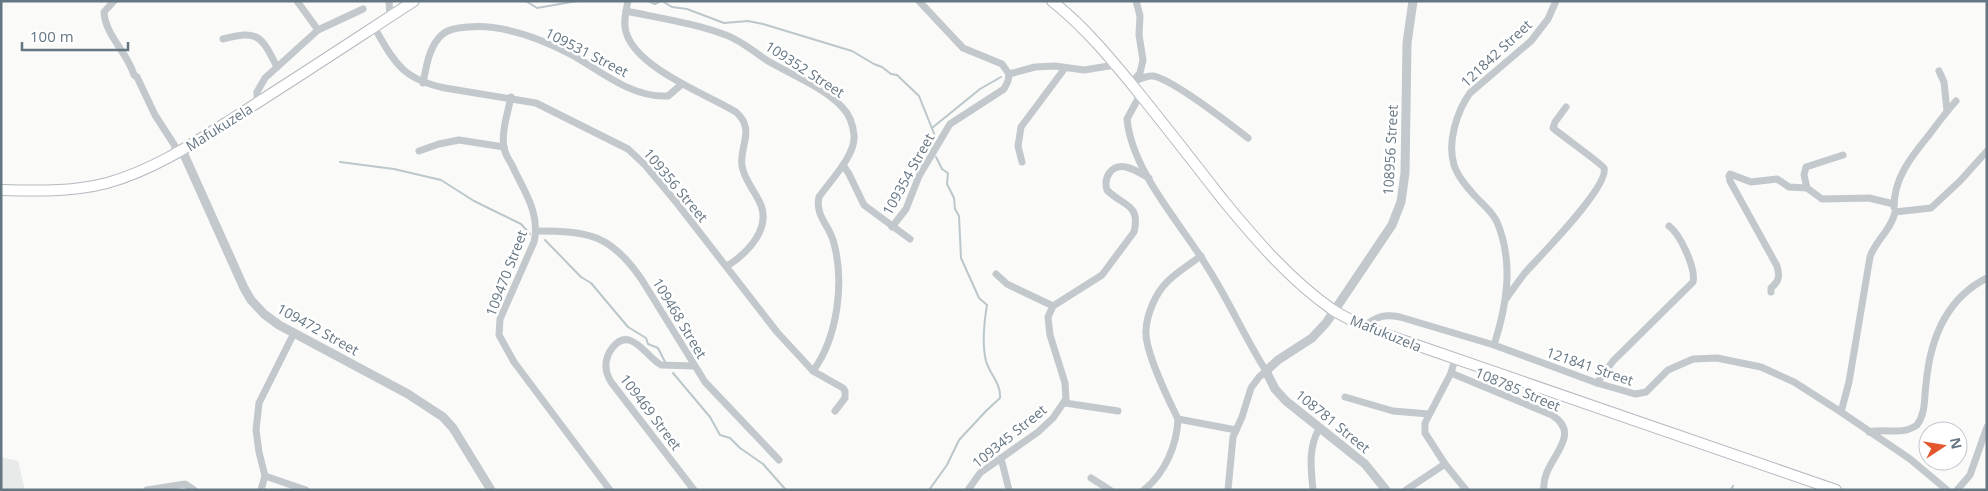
<svg xmlns="http://www.w3.org/2000/svg" width="1988" height="491" viewBox="0 0 1988 491" font-family="'Open Sans',sans-serif">
<style>
.built{fill:#e8e9e9}
.lines{fill:none;stroke-linecap:round;stroke-linejoin:round}
.stream{stroke:#bbc7cb;stroke-width:2}
.secondary-casing{stroke:#b3babf;stroke-width:12}
.minor{stroke:#c3c8cc;stroke-width:7}
.tertiary{stroke:#c3c8cc;stroke-width:9}
.secondary{stroke:#fff;stroke-width:10}
.labels{text-anchor:middle;dominant-baseline:central;stroke-width:5;stroke-linejoin:round;paint-order:stroke}
.street-label{font-size:14px;fill:#657683;stroke:#fff}
</style>
<rect width="100%" height="100%" fill="#fafaf8"/>
<polygon class="built" points="1,457 18,461 25,490 1,490"/>
<g class="lines">
<g class="stream">
<polyline points="526,1 537,8 577,1"/>
<polyline points="648,1 655,4 661,1"/>
<polyline points="662,1 672,7 687,9 724,23 748,21 763,24 852,51 874,64 882,67 891,74 897,75 919,96 935,136"/>
<polyline points="932,128 980,89 1001,77"/>
<polyline points="340,162 394,169 441,180 474,201 521,224 530,234"/>
<polyline points="545,240 581,277 591,283 628,327 646,338 648,344 658,348 665,362"/>
<polyline points="673,373 710,417 720,435 730,438 740,448 763,464 786,490"/>
<path d="M929,490L947,465L959,440L986,411L1000,398C1001,383 990,375 986,361C982,345 984,321 987,305L979,298L961,258L959,216L955,209L954,198L947,184L948,173L942,169L936,157"/>
<polyline points="1731,490 1733,486"/>
</g>
<defs>
<g id="secondary">
<path d="M1052,1C1085,27 1112,60 1138,92C1167,128 1195,164 1223,200C1256,240 1290,280 1333,310C1352,322 1374,330 1396,338L1836,490"/>
<path d="M1,190C37,191 72,192 107,183C154,170 194,143 235,117C295,79 354,40 414,1"/>
</g>
</defs>
<use href="#secondary" class="secondary-casing"/>
<g class="minor">
<path d="M114,1L104,12C105,35 128,53 134,75L137,77L155,115L175,146L174,154"/>
<polyline points="389,1 390,16"/>
<path d="M628,1C626,11 623,22 626,32C636,68 706,94 736,112C756,130 739,146 742,166C744,179 754,190 759,201C773,227 748,253 727,266"/>
<path d="M626,11C659,18 694,23 726,35C742,41 754,52 768,61C792,75 823,87 842,107C849,114 853,125 854,135C856,155 830,181 819,197C815,215 828,224 833,240C845,280 838,337 813,371"/>
<path d="M374,27C395,63 402,79 445,88L536,103L628,149L645,165L676,202L777,332L813,371L843,388L845,391V398L835,411"/>
<polyline points="318,30 363,9"/>
<path d="M223,39C258,30 261,35 277,67"/>
<polyline points="1939,71 1944,82 1947,111"/>
<polyline points="1009,74 1035,67 1055,66 1084,70 1115,65"/>
<polyline points="1133,81 1140,73 1143,60 1139,35 1140,16 1136,1"/>
<path d="M423,83C426,69 428,51 438,39C445,29 457,28 468,27C504,24 544,40 574,56C603,73 633,98 668,96L682,84"/>
<path d="M1131,83C1138,80 1146,75 1153,76C1172,79 1230,124 1248,138"/>
<path d="M1140,95L1127,119C1132,171 1179,221 1206,265C1228,299 1244,336 1266,371L1259,377L1251,388L1242,417L1233,437L1228,490"/>
<path d="M511,97C508,112 501,132 504,148C505,154 509,160 512,165C523,190 541,213 534,242L500,319L499,335L514,362L610,490"/>
<polyline points="257,104 257,92 265,78 318,30 297,1"/>
<polyline points="419,151 439,144 459,140 504,147"/>
<polyline points="1022,162 1018,146 1021,127 1065,68"/>
<polyline points="843,165 849,174 864,205 910,239"/>
<polyline points="1807,188 1804,175 1806,167 1843,155"/>
<path d="M1894,207C1894,177 1912,156 1929,135C1938,123 1946,112 1956,101"/>
<polyline points="892,227 906,209 919,176 950,124 1004,89 1008,81 1009,74 1002,64 963,48 919,1"/>
<path d="M537,231C588,231 611,234 642,280L705,382L779,460"/>
<polyline points="996,274 1007,284 1053,306"/>
<path d="M1771,292V288C1779,281 1780,277 1777,266L1730,181L1729,176L1730,174L1751,182L1777,179L1789,187L1807,188L1822,199L1869,198L1894,204"/>
<path d="M1506,299C1512,290 1518,282 1524,274C1538,258 1610,186 1604,168C1602,164 1561,135 1553,128L1555,122L1566,107"/>
<path d="M1365,326C1377,316 1384,314 1400,317L1494,345L1597,383L1635,394L1646,392L1668,370L1693,359L1717,358L1761,367L1794,382L1841,412L1910,459L1947,490"/>
<path d="M1494,345C1507,305 1514,262 1497,222C1492,211 1483,205 1475,196C1467,187 1458,177 1454,165C1447,142 1457,111 1470,93L1531,41L1548,19L1556,1"/>
<path d="M694,366L661,365C650,359 642,344 629,340C616,337 605,355 606,367C606,372 608,377 611,382L694,490"/>
<path d="M1451,373L1552,415C1586,437 1540,461 1544,490"/>
<path d="M1597,383L1613,361L1693,282C1696,268 1680,234 1669,226"/>
<polyline points="1345,397 1393,411 1429,414"/>
<polyline points="1065,403 1118,411"/>
<path d="M1841,412L1849,382L1870,257C1875,241 1892,229 1895,212L1931,208L1960,181L1987,151"/>
<path d="M1178,419C1169,401 1144,349 1146,330C1147,313 1156,293 1167,282C1177,272 1190,264 1201,256"/>
<path d="M1869,432C1886,428 1902,436 1917,425C1926,413 1924,398 1926,384C1930,340 1945,299 1987,278"/>
<polyline points="1001,458 1009,490"/>
<polyline points="1445,464 1425,433 1425,423 1451,373 1455,359"/>
<polyline points="265,476 306,490"/>
<polyline points="1091,478 1110,490"/>
<polyline points="147,490 185,484 194,490"/>
<polyline points="261,490 265,476 259,452 256,430 259,403 294,333"/>
<path d="M968,490L980,473L1038,432L1053,418L1066,399L1065,383L1050,335L1048,317L1053,306L1102,275L1134,232C1141,203 1122,206 1107,190C1103,177 1112,164 1126,167C1134,169 1142,174 1149,178"/>
<path d="M1144,490C1165,473 1177,445 1178,419L1236,430"/>
<path d="M1313,490C1311,469 1308,448 1319,429"/>
<polyline points="1406,490 1445,464 1466,490"/>
<polyline points="1957,490 1970,475 1987,427"/>
</g>
<g class="tertiary">
<polyline points="182,150 244,288 251,300 264,314 279,325 408,394 443,417 453,428 491,490"/>
<polyline points="1386,490 1365,464 1286,401 1275,389 1266,371 1278,360 1312,338 1326,323 1392,225 1401,202 1405,173 1407,43 1413,1"/>
</g>
<use href="#secondary" class="secondary"/>
</g>
<g class="labels">
<g class="street-label">
<text transform="translate(587 52) rotate(27)">109531 Street</text>
<text transform="translate(1496 53) rotate(-43)">121842 Street</text>
<text transform="translate(805 69) rotate(33)">109352 Street</text>
<text transform="translate(219 127) rotate(-32)">Mafukuzela</text>
<text transform="translate(1390 150) rotate(-87)">108956 Street</text>
<text transform="translate(908 174) rotate(-61)">109354 Street</text>
<text transform="translate(676 185) rotate(50)">109356 Street</text>
<text transform="translate(506 273) rotate(-69)">109470 Street</text>
<text transform="translate(680 318) rotate(59)">109468 Street</text>
<text transform="translate(318 329) rotate(29)">109472 Street</text>
<text transform="translate(1386 333) rotate(22)">Mafukuzela</text>
<text transform="translate(1590 366) rotate(19)">121841 Street</text>
<text transform="translate(1518 389) rotate(23)">108785 Street</text>
<text transform="translate(651 412) rotate(53)">109469 Street</text>
<text transform="translate(1333 421) rotate(39)">108781 Street</text>
<text transform="translate(1009 436) rotate(-39)">109345 Street</text>
</g>
</g>
<rect width="1988" height="491" fill="none" stroke="#657683" stroke-width="5"/>
<g transform="translate(1943 446) rotate(78)"><circle r="24" fill="#ffffff" stroke="#c1c8cd"/>
<path d="M0-4L9 19L0 12L-9 19Z" fill="#e4572e"/>
<text y="-8" font-size="14" font-weight="bold" text-anchor="middle" fill="#657683">N</text>
</g>
<path d="M22 42v8h106v-8" fill="none" stroke="#657683" stroke-width="2.5"/>
<text x="30" y="42" font-size="15" fill="#657683" stroke="#ffffff" stroke-width="4" paint-order="stroke">100 m</text>
</svg>
